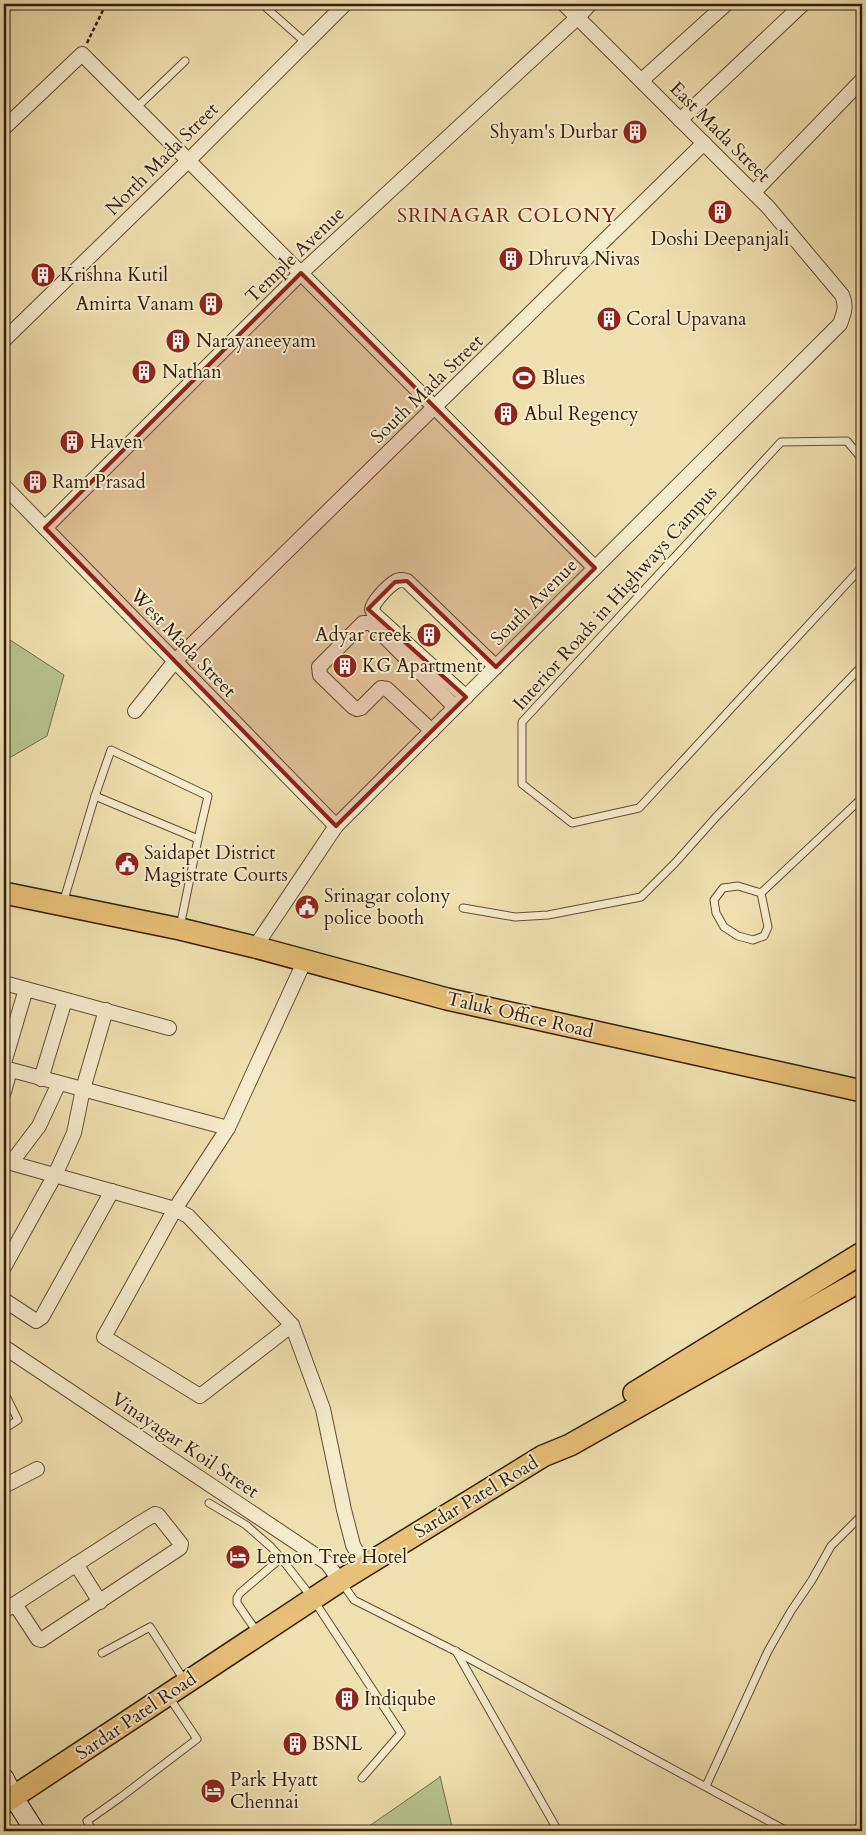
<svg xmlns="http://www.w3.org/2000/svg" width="866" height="1835" viewBox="0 0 866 1835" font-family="Cardo,serif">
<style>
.green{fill:#b7c38c;stroke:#75704d}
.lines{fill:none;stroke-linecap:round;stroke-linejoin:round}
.lane-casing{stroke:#624e36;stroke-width:9}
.street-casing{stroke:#624e36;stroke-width:16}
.secondary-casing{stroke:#331d0e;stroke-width:21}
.primary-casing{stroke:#331d0e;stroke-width:24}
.path{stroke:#331d0e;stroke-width:2.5;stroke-dasharray:4 2.5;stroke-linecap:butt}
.lane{stroke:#f5eccb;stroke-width:7}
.street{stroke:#f5eccb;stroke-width:14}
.secondary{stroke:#f5eccb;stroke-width:19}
.primary{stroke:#e8c078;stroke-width:21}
.marked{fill:#8f2418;fill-opacity:0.2;stroke:#8f2418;stroke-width:4;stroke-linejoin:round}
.labels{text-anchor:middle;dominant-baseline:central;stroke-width:4;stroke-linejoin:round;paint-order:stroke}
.poi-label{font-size:19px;fill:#331d0e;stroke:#f5eccb;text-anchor:start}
.street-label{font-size:19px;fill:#331d0e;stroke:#f5eccb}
.neighbourhood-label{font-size:20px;letter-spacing:1px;fill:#7a1f14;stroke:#f5eccb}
</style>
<rect width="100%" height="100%" fill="#efe1af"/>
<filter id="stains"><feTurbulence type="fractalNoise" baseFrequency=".004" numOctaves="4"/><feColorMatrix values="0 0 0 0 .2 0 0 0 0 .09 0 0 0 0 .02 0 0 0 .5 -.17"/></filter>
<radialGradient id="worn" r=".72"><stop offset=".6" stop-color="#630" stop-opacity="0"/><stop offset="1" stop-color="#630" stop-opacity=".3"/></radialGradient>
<g class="green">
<polygon points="4,636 64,675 47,736 4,761"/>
<polygon points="440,1776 453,1831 362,1831 440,1777"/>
</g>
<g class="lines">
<defs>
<g id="lane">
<polyline points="262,4 306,43"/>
<polyline points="136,108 185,61"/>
<polyline points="862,459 847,441 781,442 522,722 522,784 572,823 639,808 862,567"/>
<polyline points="95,796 198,839 180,927"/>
<polygon points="738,886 761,893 768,927 764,936 753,940 738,936 724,927 716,913 714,900 723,888"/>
<polyline points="761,893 862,798"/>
<polyline points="63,903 95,796 111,750 208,796 198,839"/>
<polyline points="463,908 515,917 548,915 641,897 675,863 716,817 862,666"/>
<polyline points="4,1392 18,1420 4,1429"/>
<polyline points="209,1503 246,1525 271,1547 281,1558 313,1599 401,1733 362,1778"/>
<polyline points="342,1583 354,1600 455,1651 787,1831"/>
<polyline points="257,1632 237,1603 237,1598 240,1593 281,1558"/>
<polyline points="456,1651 558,1831"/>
<polyline points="102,1653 150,1627 184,1680"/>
<polyline points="706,1786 768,1651 791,1611 812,1580 831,1546 862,1515"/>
<polyline points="93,1831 87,1821 121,1797 197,1739 169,1697"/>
</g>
<g id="street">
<polyline points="642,80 726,4"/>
<polyline points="680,120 803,4"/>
<polyline points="4,128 82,54 595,568"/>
<polyline points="754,192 862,80"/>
<polyline points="4,340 189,160 345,4"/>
<polyline points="4,486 336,826"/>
<polyline points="45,528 301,273 578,17 590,4"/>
<path d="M466,697L374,614L372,609C373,602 388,586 395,582C399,579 403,580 407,581L496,667"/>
<polyline points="135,711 175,661 704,143"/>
<polyline points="432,731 387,689 381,688 361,708 357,709 353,707 320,675 319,667 363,623 371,623 455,707"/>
<path d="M255,947L336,826L840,324C844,313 847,306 842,295L768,207L564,4"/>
<polyline points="4,983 169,1028"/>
<polyline points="4,1063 26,989"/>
<polyline points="4,1068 228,1128"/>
<polyline points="41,1079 65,1000"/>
<polyline points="4,1092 10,1070"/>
<polyline points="4,1161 175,1209 188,1216 292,1325 323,1409 344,1510 353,1545 364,1566"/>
<polyline points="11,1163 39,1126 59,1083"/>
<polyline points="4,1267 55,1175 74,1133 83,1089 106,1010"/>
<polyline points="4,1300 36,1321 42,1317 112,1191"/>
<polyline points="292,1325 200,1396 104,1337 175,1209 228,1128 305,960"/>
<polyline points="4,1347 327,1563 340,1581"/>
<polyline points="4,1486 37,1469"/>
<polyline points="76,1564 100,1602"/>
<polyline points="4,1611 140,1523 155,1514 158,1515 181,1544 180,1548 41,1640 38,1639 15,1604"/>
</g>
<polyline id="secondary" points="4,1778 14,1798 35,1831"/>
<g id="primary">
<polyline points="4,893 180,929 255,947 447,999 862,1091"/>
<polyline points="634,1393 862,1253"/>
<polyline points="4,1803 340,1581 543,1456 570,1445 862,1280"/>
</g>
</defs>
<use href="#lane" class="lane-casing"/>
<use href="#street" class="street-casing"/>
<use href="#secondary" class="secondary-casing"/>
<use href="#primary" class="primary-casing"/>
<polyline class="path" points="87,43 106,4"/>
<use href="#lane" class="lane"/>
<use href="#street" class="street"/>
<use href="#secondary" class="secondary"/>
<use href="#primary" class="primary"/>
</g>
<path class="marked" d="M301,273L595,568L496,667L407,581L395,582L368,609L466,697L336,826L45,528Z"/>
<defs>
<symbol id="building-disc" viewBox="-11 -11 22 22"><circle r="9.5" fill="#8f2418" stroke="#f5eccb"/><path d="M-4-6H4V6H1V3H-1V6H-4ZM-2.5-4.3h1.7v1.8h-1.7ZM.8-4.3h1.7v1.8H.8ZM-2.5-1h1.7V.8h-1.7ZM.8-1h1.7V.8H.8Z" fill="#fff"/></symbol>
<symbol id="stadium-disc" viewBox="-11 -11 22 22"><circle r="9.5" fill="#8f2418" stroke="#f5eccb"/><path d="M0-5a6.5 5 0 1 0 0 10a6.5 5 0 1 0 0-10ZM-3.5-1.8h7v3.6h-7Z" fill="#fff"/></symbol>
<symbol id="civic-disc" viewBox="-11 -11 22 22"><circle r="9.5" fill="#8f2418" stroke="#f5eccb"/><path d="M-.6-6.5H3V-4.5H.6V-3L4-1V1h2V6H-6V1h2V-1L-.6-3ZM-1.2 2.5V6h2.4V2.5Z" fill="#fff"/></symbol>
<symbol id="hotel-disc" viewBox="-11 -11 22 22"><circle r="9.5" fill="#8f2418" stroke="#f5eccb"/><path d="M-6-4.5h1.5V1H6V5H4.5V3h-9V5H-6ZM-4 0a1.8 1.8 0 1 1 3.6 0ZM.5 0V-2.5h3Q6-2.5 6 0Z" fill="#fff"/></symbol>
</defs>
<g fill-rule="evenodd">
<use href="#building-disc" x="621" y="118" width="28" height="28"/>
<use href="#building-disc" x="706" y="198" width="28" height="28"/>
<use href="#building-disc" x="497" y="245" width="28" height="28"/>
<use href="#building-disc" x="29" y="261" width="28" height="28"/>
<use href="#building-disc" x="197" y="290" width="28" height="28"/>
<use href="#building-disc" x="595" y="305" width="28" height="28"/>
<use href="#building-disc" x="164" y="327" width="28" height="28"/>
<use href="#building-disc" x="130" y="358" width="28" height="28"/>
<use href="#stadium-disc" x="510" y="364" width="28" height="28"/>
<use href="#building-disc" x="492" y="400" width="28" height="28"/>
<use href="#building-disc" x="58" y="428" width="28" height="28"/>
<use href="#building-disc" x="21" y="468" width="28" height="28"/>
<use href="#building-disc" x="415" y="621" width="28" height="28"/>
<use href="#building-disc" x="331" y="652" width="28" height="28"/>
<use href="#civic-disc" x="113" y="850" width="28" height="28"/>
<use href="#civic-disc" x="293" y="893" width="28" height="28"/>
<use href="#hotel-disc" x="224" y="1543" width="28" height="28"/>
<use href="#building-disc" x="333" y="1685" width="28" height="28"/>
<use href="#building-disc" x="281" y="1730" width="28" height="28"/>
<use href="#hotel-disc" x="199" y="1777" width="28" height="28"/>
</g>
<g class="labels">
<g class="poi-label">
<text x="618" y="132" text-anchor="end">Shyam's Durbar</text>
<text x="720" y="239" text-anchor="middle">Doshi Deepanjali</text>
<text x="528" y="259">Dhruva Nivas</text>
<text x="60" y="275">Krishna Kutil</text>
<text x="194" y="304" text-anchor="end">Amirta Vanam</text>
<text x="626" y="319">Coral Upavana</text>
<text x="196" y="341">Narayaneeyam</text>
<text x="162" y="372">Nathan</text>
<text x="542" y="378">Blues</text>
<text x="524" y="414">Abul Regency</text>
<text x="90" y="442">Haven</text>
<text x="52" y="482">Ram Prasad</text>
<text x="412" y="635" text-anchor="end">Adyar creek</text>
<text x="362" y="666">KG Apartment</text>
<text x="144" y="853">Saidapet District<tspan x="144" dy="22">Magistrate Courts</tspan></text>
<text x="324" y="896">Srinagar colony<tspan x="324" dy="22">police booth</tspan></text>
<text x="256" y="1557">Lemon Tree Hotel</text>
<text x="364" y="1699">Indiqube</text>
<text x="312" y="1744">BSNL</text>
<text x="230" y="1780">Park Hyatt<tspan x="230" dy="22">Chennai</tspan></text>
</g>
<g class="street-label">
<text transform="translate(720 132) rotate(45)">East Mada Street</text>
<text transform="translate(162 159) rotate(-45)">North Mada Street</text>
<text transform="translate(295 255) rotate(-44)">Temple Avenue</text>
<text transform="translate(427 389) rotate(-44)">South Mada Street</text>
<text transform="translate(615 598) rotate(-48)">Interior Roads in Highways Campus</text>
<text transform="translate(534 602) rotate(-45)">South Avenue</text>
<text transform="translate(183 643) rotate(46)">West Mada Street</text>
<text transform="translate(520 1015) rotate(13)">Taluk Office Road</text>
<text transform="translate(185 1445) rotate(34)">Vinayagar Koil Street</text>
<text transform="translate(476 1497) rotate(-31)">Sardar Patel Road</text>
<text transform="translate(136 1716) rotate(-34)">Sardar Patel Road</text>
</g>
<g class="neighbourhood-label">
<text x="507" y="215">SRINAGAR COLONY</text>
</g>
</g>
<rect width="866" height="1835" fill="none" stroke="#efe1af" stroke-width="20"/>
<rect x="5" y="5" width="856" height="1825" fill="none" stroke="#331d0e" stroke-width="2.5"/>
<rect x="10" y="10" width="846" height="1815" fill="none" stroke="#331d0e"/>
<rect width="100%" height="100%" filter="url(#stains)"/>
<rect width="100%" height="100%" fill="url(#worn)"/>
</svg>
